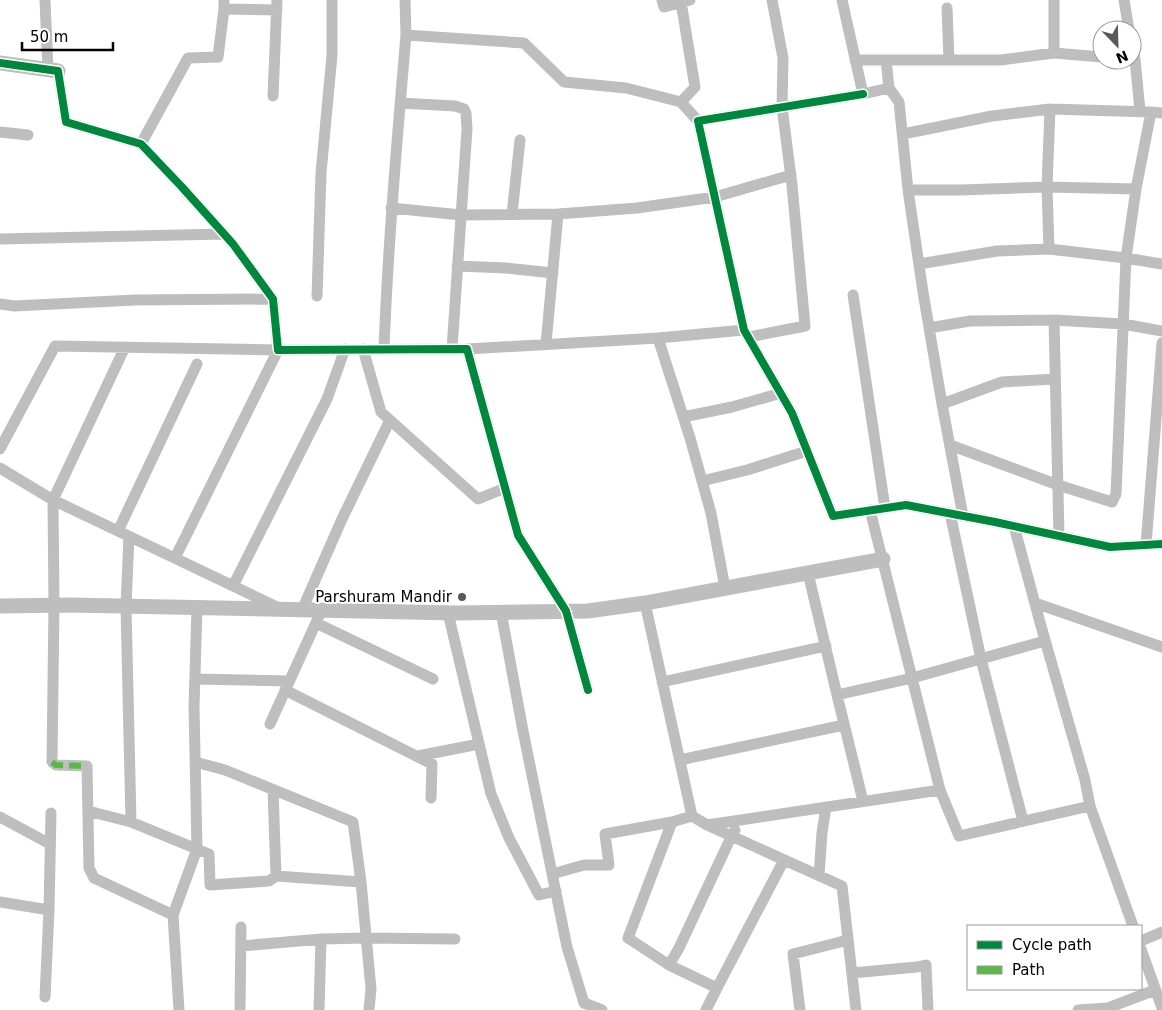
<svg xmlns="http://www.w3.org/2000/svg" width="1162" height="1010" viewBox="0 0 1162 1010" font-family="'DejaVu Sans',sans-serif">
<rect width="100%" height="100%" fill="#fff"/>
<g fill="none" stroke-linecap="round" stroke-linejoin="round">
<path stroke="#bebebe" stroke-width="11" d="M45 0 48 70
M405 0 406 35 524 43 564 82 626 88 681 102 698 121
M662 0 664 7 690 0
M842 0 863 94 889 88 899 102 908 190 923 292 942 404 963 516
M1054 0V53
M1124 0 1129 30
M947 8 949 60
M224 9 277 10
M1132 45 1135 59H1132
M1135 59 1140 111
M855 60H1001L1054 53 1102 57
M886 60 889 88
M58 71 66 122 141 144 181 186 233 244 273 299 278 350 467 349 518 535 566 611 588 690
M863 94 698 121 744 330 792 413 833 516 906 505 995 522 1110 547 1162 544
M273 96 277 0
M681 102 695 87 681 2
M400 103 455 106 464 109 466 113 467 129 452 349
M0 132 28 135
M903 134 992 116 1050 109 1151 112 1162 113
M141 144 188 58 218 57 224 9V0
M908 190H961L1047 187 1136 189
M391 208 461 215 558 214 637 208 715 197 791 175
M512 214 520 140
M0 239 224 234
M1049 249 1047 187 1050 109
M919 264 997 251 1049 249 1126 258 1162 264
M457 266 506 268 553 273
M853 295 885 508
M317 296 321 173 332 55V0
M0 304 14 306 135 300 273 299
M1054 320 1059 536
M929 328 970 321 1054 320 1123 324 1162 331
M749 337 805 326 792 185 782 107 783 58 772 0
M658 338 744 330
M546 344 558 214
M125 347 53 500 277 607
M363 349 381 412 478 499 505 488
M384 349C388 244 397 140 406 35
M467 349 658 338 690 438 711 513 725 588
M942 404 1002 382 1055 379
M683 417 732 407 781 393
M950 445 1058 485 1112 502 1116 494 1126 258 1136 189 1151 112
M0 449 55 346 278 350 175 558
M0 468 53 500 54 605 52 762 56 765 87 766 89 868 94 878 173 915
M702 481 747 470 807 451
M870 510 940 790 959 836 1090 806
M950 513 981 659 1023 821
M1014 526 1041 626 1085 780 1090 806 1133 926
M118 531 197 364
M129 536 126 606 131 822
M1146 545 1162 343
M808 573 837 695
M233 586 327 399 345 349
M645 603 692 816 707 825 940 790
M1035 603 1162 647
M302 610 342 519 390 420
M501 612 523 731 567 947 584 1003 602 1010
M448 613 491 794 509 838 539 895 556 891
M316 623 433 679
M195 679 289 681
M662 682 826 646
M285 690 432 764 431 798
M270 724 319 616
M418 756 479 744
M680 760 844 725
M195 762 225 770 353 822 361 882 371 989 369 1010
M273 790 276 876 361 882
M863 801 837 695 912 678 1045 641
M88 811 131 822 209 854 210 885 269 881 276 876
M692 816 672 822 628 938 669 965 717 988 706 1010
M0 817 50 844
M707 825 842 886 856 1010
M552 874 584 865H609L605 834 672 822
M819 876 822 833 826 807
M0 902 49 910 45 997
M49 910 51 813
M1141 941 1162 932
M241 946 321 939 366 938 455 939
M1141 949 1162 1008
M669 965 679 948 732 835 735 830
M852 973 917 967 926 965 928 1010
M717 988 784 860
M179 1010 173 915 197 849 194 707 197 608
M240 1010 241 927
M319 1010 321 939
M800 1010 793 954 848 940
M1078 1010 1108 1008 1155 990"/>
<path stroke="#bebebe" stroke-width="15" d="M0 63 58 71
M0 606 70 605 455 613 588 611 645 603 883 559"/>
<path stroke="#58b947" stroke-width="6" stroke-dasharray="12 6" stroke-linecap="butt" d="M52 762 56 765 87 766"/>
<defs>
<path id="cycleway" d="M0 63 58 71 66 122 141 144 181 186 233 244 273 299 278 350 467 349 518 535 566 611 588 690
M863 94 698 121 744 330 792 413 833 516 906 505 995 522 1110 547 1162 544"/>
</defs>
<use href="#cycleway" stroke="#fff" stroke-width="11"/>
<use href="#cycleway" stroke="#00873e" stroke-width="8"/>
</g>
<circle fill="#595959" stroke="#fff" stroke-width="2" cx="462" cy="597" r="5"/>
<g text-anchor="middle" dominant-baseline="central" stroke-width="4" stroke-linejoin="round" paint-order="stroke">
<g font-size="15" fill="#000" stroke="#fff" text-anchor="end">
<text x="452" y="597">Parshuram Mandir</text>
</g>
</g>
<rect x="967" y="925" width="175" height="65" fill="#ffffff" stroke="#999999"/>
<rect x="977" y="941" width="25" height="8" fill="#00873e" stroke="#999999"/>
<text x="1012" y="950" font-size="15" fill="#000000">Cycle path</text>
<rect x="977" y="966" width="25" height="8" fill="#58b947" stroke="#999999"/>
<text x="1012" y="975" font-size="15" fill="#000000">Path</text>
<g transform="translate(1117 45) rotate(157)"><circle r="24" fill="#ffffff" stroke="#999999"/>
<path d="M0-4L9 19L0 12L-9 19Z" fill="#595959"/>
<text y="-8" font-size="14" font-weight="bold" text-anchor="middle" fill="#000000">N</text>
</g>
<path d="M22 42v8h91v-8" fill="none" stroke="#000000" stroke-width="2.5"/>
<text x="30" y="42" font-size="15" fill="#000000" stroke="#ffffff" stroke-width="4" paint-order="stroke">50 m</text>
</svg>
